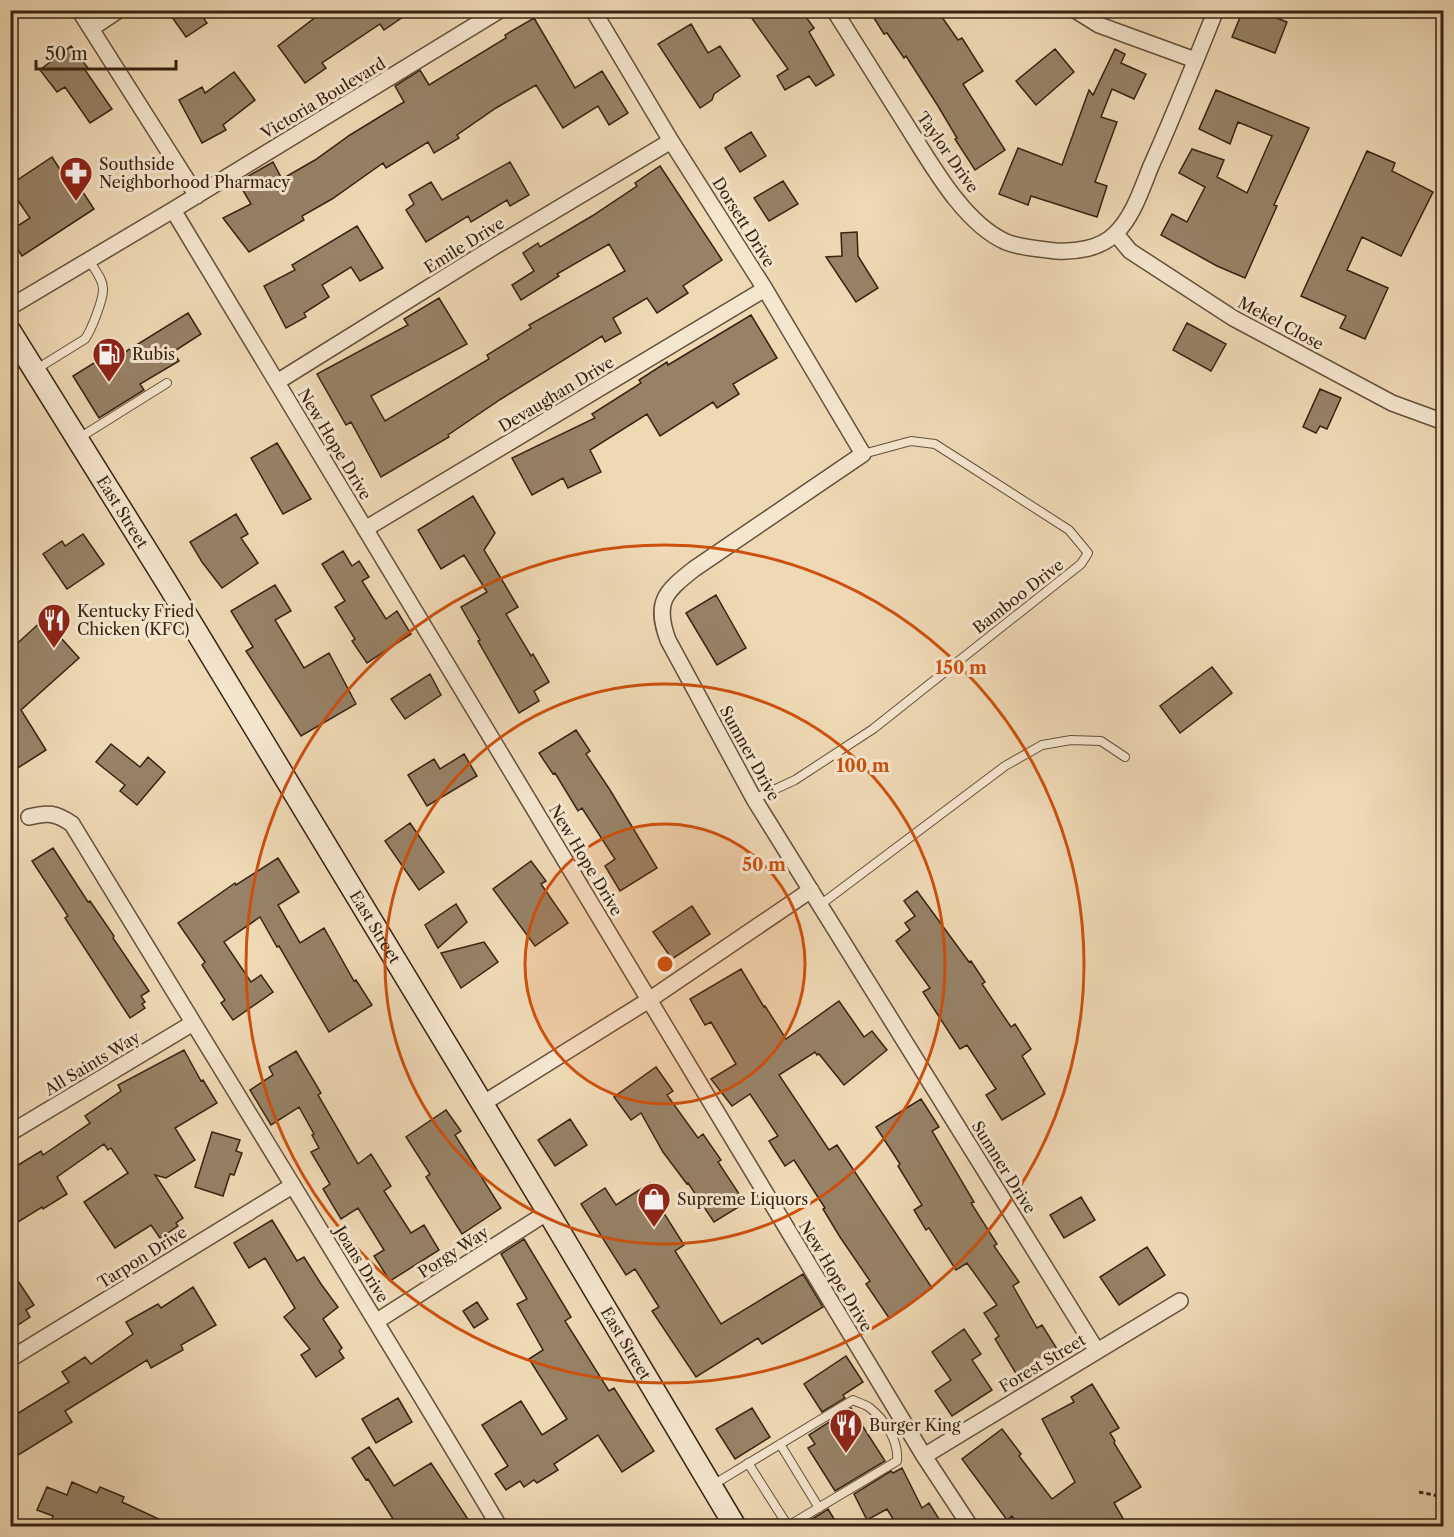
<svg xmlns="http://www.w3.org/2000/svg" width="1454" height="1537" viewBox="0 0 1454 1537" font-family="'Libre Caslon Text',serif">
<rect width="100%" height="100%" fill="#efd9b5"/>
<filter id="stains"><feTurbulence type="fractalNoise" baseFrequency=".00333" numOctaves="4"/><feColorMatrix values="0 0 0 0 .2 0 0 0 0 .09 0 0 0 0 .02 0 0 0 .5 -.17"/></filter>
<radialGradient id="worn" r=".72"><stop offset=".6" stop-color="#630" stop-opacity="0"/><stop offset="1" stop-color="#630" stop-opacity=".3"/></radialGradient>
<path fill="#978267" stroke="#372312" stroke-width="1.5" d="M167 10H198L207 23 186 37Z
M325 10H413L384 30 380 24 322 63 326 68 305 83 278 46Z
M746 10H801L814 28 809 32 834 75 816 86 809 76 785 90 777 76 788 69Z
M869 10H937L958 40 962 38 983 71 963 84 1005 150 975 170 955 139 957 138 938 106 906 56 904 58 887 33 884 34Z
M1243 10H1256L1287 22 1275 53 1232 37Z
M534 18 575 88 602 71 628 113 609 125 598 106 563 128 536 85 496 108 457 135 459 138 434 153 428 142 386 168 383 163 332 199 302 216 304 220 249 252 223 218 251 204 238 182 273 162 282 179 315 160 350 135 404 102 395 86 420 70 429 85 506 38 505 35Z
M691 24 708 53 720 46 740 76 714 94 712 100 700 108 658 44Z
M71 46 88 68 85 70 112 109 90 123 65 87 57 92 40 70Z
M1055 49 1074 72 1036 105 1016 81Z
M1115 49 1125 54 1121 63 1146 74 1134 99 1112 89 1101 117 1117 122 1095 182 1107 186 1097 217 1031 196 1028 205 999 194 1018 148 1062 165 1089 90 1093 95Z
M234 72 255 100 223 125 226 130 202 143 179 100 202 87 205 93Z
M1216 90 1309 128 1274 205 1277 206 1245 278 1217 266 1161 235 1172 214 1187 222 1205 187 1179 173 1192 149 1224 160 1217 177 1247 193 1272 136 1238 122 1230 144 1199 129Z
M751 132 766 156 740 172 725 148Z
M1367 151 1395 163 1392 171 1433 192 1401 256 1362 237 1347 270 1388 288 1365 339 1340 328 1346 316 1301 296Z
M52 157 73 190 79 186 94 209 22 256 10 238V231L30 218 10 189V185Z
M510 162 529 195 510 206 507 200 471 222 468 216 426 242 406 210 414 204 409 195 431 182 442 200Z
M660 166 722 260 683 286 688 293 657 313 647 298 613 318 621 333 605 342 602 336 501 399 448 435 449 437 381 477 351 422 346 425 317 374 408 325 404 319 439 298 467 344 371 396 385 421 489 359 487 355 531 328 529 325 625 271 609 244 557 274 559 276 521 300 512 285 534 271 523 253 538 243 540 247 592 216 637 186 635 183Z
M783 181 798 204 769 221 754 198Z
M357 226 383 268 360 281 351 267 322 285 329 297 304 313 306 317 286 328 264 286 295 270 292 265Z
M857 232 858 256 878 288 856 302 826 257 842 256 841 233Z
M188 313 201 334 173 352 179 361 140 384 144 390 99 418 73 376 118 348 122 354Z
M751 315 777 358 733 384 739 394 717 408 713 402 660 436 647 414 590 450 601 472 568 488 563 478 532 495 512 458 595 418 592 414 641 383 639 380 667 362 668 365Z
M1187 323 1226 344 1211 371 1173 350Z
M1320 389 1341 398 1327 429 1320 426 1316 433 1303 427Z
M277 443 311 499 283 514 251 458Z
M473 496 495 533 484 550 518 607 506 614 531 656 533 654 549 682 534 691 539 701 519 713 478 641 480 640 461 607 487 592 464 555 441 569 418 530Z
M236 514 248 534 241 538 258 563 222 588 202 562 190 542Z
M83 534 104 564 67 589 43 554 62 541 65 546Z
M343 551 352 566 359 561 369 577 362 581 386 619 397 611 411 634 367 663 352 641 355 639 335 607 345 601 322 564Z
M275 585 291 611 275 620 304 668 329 653 356 704 301 736 246 651 253 647 231 611Z
M716 595 746 648 717 665 686 613Z
M44 619 79 658 21 710 46 750 10 773V650Z
M1212 667 1232 693 1180 733 1160 706Z
M430 674 441 695 405 719 391 699Z
M576 730 590 751 586 754 610 790 657 868 620 891 605 866 615 859 582 808 578 811 555 773 553 774 539 753Z
M111 744 140 767 148 757 165 772 137 805 120 791 125 785 96 762Z
M464 754 477 776 427 806 408 775 434 759 440 769Z
M410 823 444 872 419 890 385 841Z
M53 848 88 902 90 901 114 936 113 938 149 991 141 996 145 1002 142 1004 145 1008 130 1018 65 918 68 916 32 861Z
M278 858 299 892 278 905 300 943 324 928 354 981 356 980 372 1005 329 1032 279 946 277 947 260 917 224 942 251 982 261 975 273 992 233 1020 221 1003 225 1000 202 965 205 962 178 923 235 883 236 885Z
M531 861 546 881 541 884 568 923 535 946 493 889Z
M917 891 969 962 971 961 985 982 982 984 1011 1027 1015 1024 1031 1049 1022 1056 1045 1094 1002 1120 986 1095 996 1089 967 1045 960 1049 923 992 930 988 896 941 910 930 905 923 915 916 904 901Z
M456 904 467 922 438 948 425 925Z
M692 906 710 934 672 959 653 932Z
M484 942 498 962 461 988 441 953Z
M741 969 764 1007 765 1006 786 1039 839 1001 864 1037 872 1031 887 1050 844 1085 819 1054 817 1055 815 1052 779 1075 829 1150 837 1145 932 1288 889 1318 866 1284 870 1281 840 1237 823 1209 825 1208 794 1160 785 1166 769 1141 778 1136 750 1094 732 1106 711 1079 736 1064 711 1022 705 1025 690 999Z
M184 1050 201 1081 203 1080 217 1103 175 1128 195 1160 166 1178 155 1175 183 1218 176 1223 178 1226 160 1238 151 1225 115 1248 84 1202 128 1173 111 1148 108 1150 104 1144 57 1177 67 1194 43 1209 42 1207 10 1227V1170L41 1151 43 1155 90 1123 85 1116 121 1091 118 1085Z
M296 1051 321 1093 318 1095 358 1164 371 1154 391 1186 384 1191 411 1233 424 1225 439 1250 390 1281 374 1256 384 1250 358 1208 341 1219 323 1189 330 1184 311 1152 319 1148 312 1135 314 1134 299 1107 271 1125 250 1090 273 1075 269 1067Z
M656 1067 673 1091 667 1095 698 1138 703 1134 721 1160 718 1162 745 1203 714 1222 688 1183 687 1184 663 1152 641 1113 631 1120 614 1097Z
M921 1099 939 1127 932 1131 974 1202 971 1203 997 1244 994 1246 1019 1282 1013 1286 1037 1328 1042 1325 1057 1349 1017 1375 995 1339 999 1336 984 1313 997 1305 967 1263 956 1270 929 1228 926 1230 914 1210 922 1205 898 1166 900 1164 876 1127Z
M446 1110 461 1131 455 1135 501 1208 462 1234 426 1177 430 1174 406 1137Z
M570 1119 587 1145 555 1166 538 1140Z
M212 1132 240 1140 236 1151 242 1153 234 1175 230 1174 223 1196 195 1187Z
M650 1183 664 1204 660 1207 684 1245 675 1251 721 1324 803 1274 823 1307 762 1344 758 1338 696 1377 652 1311 659 1307 635 1269 626 1275 581 1204 605 1188 616 1205Z
M1081 1197 1095 1220 1064 1238 1050 1215Z
M272 1220 297 1261 304 1257 321 1284 338 1307 323 1319 342 1348 339 1351 344 1358 316 1377 301 1355 310 1349 284 1317 295 1308 265 1258 249 1268 234 1243Z
M524 1239 571 1317 565 1321 609 1391 614 1388 654 1451 622 1472 598 1435 554 1464 558 1470 537 1483 534 1480 524 1487 520 1481 506 1490 495 1474 508 1466 482 1425 521 1401 542 1435 567 1419 529 1359 543 1350 517 1304 527 1299 501 1254Z
M1147 1247 1165 1275 1119 1305 1100 1277Z
M10 1269 34 1305 26 1310 30 1317 18 1325 14 1318 10 1320Z
M193 1287 216 1325 181 1345 183 1350 151 1368 147 1360 65 1411 72 1422 10 1460V1425L18 1420 15 1415 69 1382 62 1372 85 1357 91 1364 133 1334 126 1322 158 1304 161 1308Z
M477 1302 488 1319 474 1328 463 1311Z
M964 1329 981 1354 972 1360 992 1390 952 1416 935 1391 951 1380 932 1352Z
M846 1356 863 1382 843 1395 845 1398 822 1412 804 1384Z
M1092 1384 1119 1428 1110 1433 1115 1441 1114 1443 1141 1487 1114 1503 1128 1527H1019L1012 1516 1007 1520 962 1459 1002 1429 1021 1454 1019 1456 1052 1499 1075 1482 1042 1419 1074 1402 1071 1397Z
M398 1398 412 1422 376 1443 362 1419Z
M752 1408 770 1437 735 1459 716 1429Z
M851 1408 885 1461 835 1491 808 1448 815 1444 809 1435Z
M369 1447 394 1486 431 1463 473 1527H398L368 1479 366 1480 352 1458Z
M902 1468 922 1508 929 1503 944 1527H898L887 1509 867 1520 854 1494 891 1471 893 1473Z
M72 1482 97 1493 100 1487 124 1497 122 1502 176 1527H49L53 1516 37 1510 47 1487 67 1495Z
M828 1509 839 1527H799L822 1513Z"/>
<g fill="none" stroke-linecap="round" stroke-linejoin="round">
<defs>
<path id="service" d="M35 370 85 339C91 331 103 300 103 290 104 280 94 269 89 260
M79 438 167 383
M754 799 795 780 873 729 1081 564 1088 553 1069 530 935 444 911 441 863 454
M820 905 1005 766 1042 745 1071 740 1101 741 1125 757
M780 1444 819 1508
M748 1463 788 1526
M711 1486 853 1400C858 1403 865 1404 870 1408 885 1420 899 1441 897 1461L788 1526"/>
<path id="minor" d="M79 10 197 196
M593 10 671 141 765 289 863 454 694 569C665 592 654 602 668 640L754 799 1097 1351
M834 10C857 46 879 82 902 118 928 158 961 222 1006 242 1021 248 1040 249 1056 251 1075 252 1100 249 1115 234 1133 217 1142 188 1151 166 1174 115 1195 62 1216 10
M1075 10 1099 25 1195 60
M92 28 119 10
M173 210 924 1456 970 1526
M1116 234 1130 251 1233 318 1392 403 1444 422
M10 307 173 210 500 10
M277 382 497 245 671 141
M365 529 765 289
M29 817C48 812 56 813 72 824 214 1058 359 1291 499 1526
M482 1104 649 1000 811 890
M10 1133 193 1023
M377 1321 548 1212
M10 1359 292 1186
M924 1456 1180 1301"/>
<g id="secondary">
<path id="s1" d="M10 331 167 583 548 1212 735 1526"/>
</g>
</defs>
<use href="#service" stroke="#65503b" stroke-width="10"/>
<use href="#minor" stroke="#65503b" stroke-width="18"/>
<use href="#secondary" stroke="#372312" stroke-width="24"/>
<path stroke="#372312" stroke-width="3" stroke-dasharray="4.5 3" stroke-linecap="butt" d="M1419 1492 1444 1497"/>
<use href="#service" stroke="#f5e6cf" stroke-width="8"/>
<use href="#minor" stroke="#f5e6cf" stroke-width="15"/>
<use href="#secondary" stroke="#f5e6cf" stroke-width="21"/>
</g>
<circle cx="665" cy="964" r="140" fill="#cd510d" fill-opacity=".12"/>
<g fill="none" stroke="#cd510d" stroke-width="3">
<circle cx="665" cy="964" r="140"/>
<circle cx="665" cy="964" r="280"/>
<circle cx="665" cy="964" r="419"/>
</g>
<defs>
<symbol id="pharmacy-pin" viewBox="-11 -11 22 30"><path d="M0 17L-7.5 6A9.5 9.5 0 1 1 7.5 6Z" fill="#8f2418" stroke="#f5e6cf"/><path d="M-2-6h4v4h4v4h-4v4h-4v-4h-4v-4h4Z" fill="#fff"/></symbol>
<symbol id="fuel-pin" viewBox="-11 -11 22 30"><path d="M0 17L-7.5 6A9.5 9.5 0 1 1 7.5 6Z" fill="#8f2418" stroke="#f5e6cf"/><path d="M-5.5-6h7V0h2V4h1.3V-2.5L3-4.5l.8-.8L6-3V5H2.5V1h-1V6h-7ZM-4.2-4.7v3.2H.2V-4.7Z" fill="#fff"/></symbol>
<symbol id="restaurant-pin" viewBox="-11 -11 22 30"><path d="M0 17L-7.5 6A9.5 9.5 0 1 1 7.5 6Z" fill="#8f2418" stroke="#f5e6cf"/><path d="M-5-6h1v4h1v-4h1v4h1v-4h1v5L-1.5 .5V6h-2V.5L-5-1ZM5-6V6H3V1.5H1.5Q1.5-4 5-6Z" fill="#fff"/></symbol>
<symbol id="shop-pin" viewBox="-11 -11 22 30"><path d="M0 17L-7.5 6A9.5 9.5 0 1 1 7.5 6Z" fill="#8f2418" stroke="#f5e6cf"/><path d="M-5-2.5h2.3a2.7 3.5 0 0 1 5.4 0H5L5.5 6h-11ZM-1.5-2.5h3a1.5 2.3 0 0 0-3 0Z" fill="#fff"/></symbol>
</defs>
<g fill-rule="evenodd">
<use href="#pharmacy-pin" x="57" y="154" width="38" height="52"/>
<use href="#fuel-pin" x="90" y="335" width="38" height="52"/>
<use href="#restaurant-pin" x="35" y="601" width="38" height="52"/>
<use href="#shop-pin" x="635" y="1180" width="38" height="52"/>
<use href="#restaurant-pin" x="827" y="1406" width="38" height="52"/>
</g>
<g text-anchor="middle" dominant-baseline="central" stroke-width="6" stroke-linejoin="round" paint-order="stroke">
<g font-size="16" fill="#372312" stroke="#f5e6cf">
<text transform="translate(323 98) rotate(-31)">Victoria Boulevard</text>
<text transform="translate(948 152) rotate(55)">Taylor Drive</text>
<text transform="translate(744 222) rotate(58)">Dorsett Drive</text>
<text transform="translate(464 245) rotate(-32)">Emile Drive</text>
<text transform="translate(1281 323) rotate(28)">Mekel Close</text>
<text transform="translate(556 394) rotate(-31)">Devaughan Drive</text>
<text transform="translate(335 444) rotate(59)">New Hope Drive</text>
<text stroke="none"><textPath href="#s1" startOffset="213">East Street</textPath></text>
<text transform="translate(1018 596) rotate(-38)">Bamboo Drive</text>
<text transform="translate(750 753) rotate(61)">Sumner Drive</text>
<text transform="translate(586 860) rotate(59)">New Hope Drive</text>
<text stroke="none"><textPath href="#s1" startOffset="699">East Street</textPath></text>
<text transform="translate(92 1063) rotate(-31)">All Saints Way</text>
<text transform="translate(1004 1167) rotate(58)">Sumner Drive</text>
<text transform="translate(453 1252) rotate(-33)">Porgy Way</text>
<text transform="translate(142 1257) rotate(-32)">Tarpon Drive</text>
<text transform="translate(362 1264) rotate(58)">Joans Drive</text>
<text transform="translate(836 1276) rotate(59)">New Hope Drive</text>
<text stroke="none"><textPath href="#s1" startOffset="1185">East Street</textPath></text>
<text transform="translate(1042 1363) rotate(-31)">Forest Street</text>
</g>
<g font-size="16" fill="#372312" stroke="#f5e6cf" text-anchor="start">
<text x="99" y="164">Southside<tspan x="99" dy="18">Neighborhood Pharmacy</tspan></text>
<text x="132" y="354">Rubis</text>
<text x="77" y="611">Kentucky Fried<tspan x="77" dy="18">Chicken (KFC)</tspan></text>
<text x="677" y="1199">Supreme Liquors</text>
<text x="869" y="1425">Burger King</text>
</g>
</g>
<circle cx="665" cy="964" r="9" fill="#cd510d" stroke="#f5e6cf" stroke-width="3"/>
<g font-size="18" text-anchor="middle" font-weight="bold" fill="#cd510d" stroke="#f5e6cf" stroke-width="6" stroke-linejoin="round" paint-order="stroke">
<text x="961" y="674">150 m</text>
<text x="863" y="772">100 m</text>
<text x="764" y="871">50 m</text>
</g>
<rect width="1454" height="1537" fill="none" stroke="#efd9b5" stroke-width="36"/>
<rect x="12" y="12" width="1430" height="1513" fill="none" stroke="#372312" stroke-width="3"/>
<rect x="18" y="18" width="1418" height="1501" fill="none" stroke="#372312" stroke-width="1.5"/>
<path d="M36 60v9h140v-9" fill="none" stroke="#372312" stroke-width="3"/>
<text x="45" y="60" font-size="18" fill="#372312" stroke="#f5e6cf" stroke-width="4.5" paint-order="stroke">50 m</text>
<rect width="100%" height="100%" filter="url(#stains)"/>
<rect width="100%" height="100%" fill="url(#worn)"/>
</svg>
